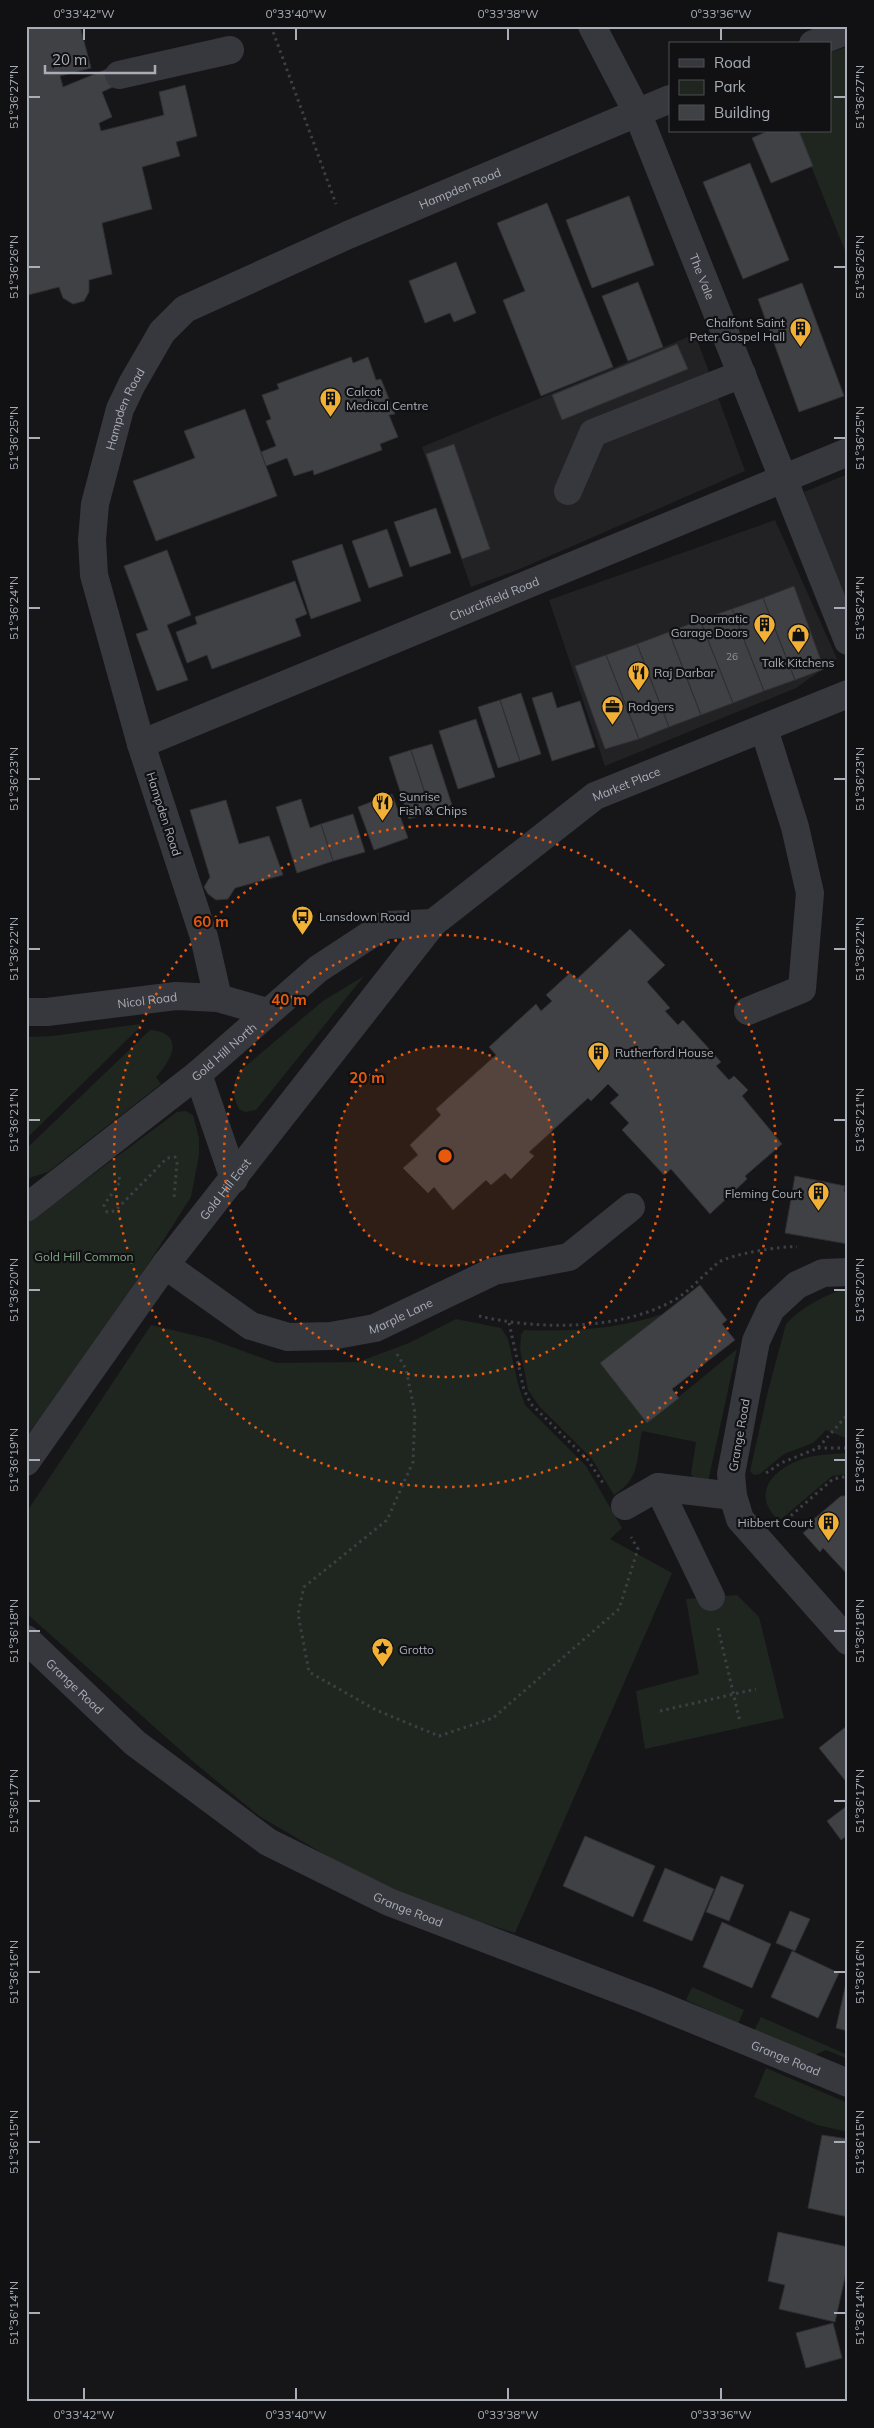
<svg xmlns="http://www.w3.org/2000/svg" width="874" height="2428" viewBox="0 0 874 2428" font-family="Mulish,sans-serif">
<rect width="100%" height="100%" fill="#161618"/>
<path fill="#222225" d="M695 334 745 471 515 571 471 587 422 447Z
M848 474V607L804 492Z
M775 520 837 659 796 688 605 766 549 600Z"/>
<path fill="#1e261f" d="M848 46V258L797 131H830V53Z
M364 976 256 1110 245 1112 239 1109C232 1097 232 1081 241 1070L323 1001Z
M140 1024V1027L26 1139V1037L53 1036Z
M150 1030C185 1033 173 1059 156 1077L161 1084 48 1172 26 1179V1149Z
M186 1111 193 1115 199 1138V1155L191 1197 113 1319 26 1437V1224L177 1112Z
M844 1289H848V1439L826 1430 813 1443 784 1454 760 1474 754 1475 750 1471 768 1391 786 1324C802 1307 821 1297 844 1289Z
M663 1314 600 1363 647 1423 737 1349 708 1482 694 1479 691 1474 696 1442 642 1431C636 1459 641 1478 614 1495L592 1459 539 1406 528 1390 520 1349 521 1335 524 1330C571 1332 618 1329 663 1314Z
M456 1319 501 1328 508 1339 518 1384 525 1405 586 1466 622 1528 610 1539 672 1573 515 1933 433 1907 363 1877 259 1816 196 1764 26 1613V1513L151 1325 210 1339 276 1363 358 1362 409 1343Z
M848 1453V1474L832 1476 779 1521C749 1493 774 1468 805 1458 819 1454 834 1454 848 1453Z
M737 1595 759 1617 784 1718 645 1749 636 1691 699 1674 686 1599Z
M692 1987 744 2010 738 2024 686 2000Z
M761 2017 848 2055V2059L826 2050 812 2056 754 2031Z
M766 2068 848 2103V2132L817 2125 754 2097Z"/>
<path fill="#404145" stroke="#303034" d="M26 26H80L91 68 60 76 63 87 107 69 115 86 102 92 112 117 99 123 101 131 164 115 159 92 185 85 197 136 176 142 180 156 142 167 152 209 102 223 112 274 89 280V292L84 301 73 304 63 298 59 287 28 295 26 289Z
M768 131H799L813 166 771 183 752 138Z
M750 163 789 260 743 279 703 182Z
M629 196 654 265 592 288 566 220Z
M547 203 613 367 541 396 503 300 525 291 497 223Z
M456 262 476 313 454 322 450 313 425 323 409 281Z
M638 282 663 347 628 361 602 296Z
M802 283 844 396 799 412 758 299Z
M677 344 688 369 562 420 552 395Z
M351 357 353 363 368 357 376 380 381 379 395 414 389 415 398 437 380 444 382 450 314 475 313 470 294 476 287 458 266 466 261 452 276 446 266 421 271 419 262 395 279 389 277 384Z
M245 409 277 496 156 541 133 481 195 458 184 431Z
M454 444 490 549 462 559 426 454Z
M436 508 451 553 410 567 394 522Z
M387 529 403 576 369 588 352 541Z
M342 544 361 601 311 619 292 561Z
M167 550 191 615 167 625 188 680 157 691 136 634 148 630 124 566Z
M295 581 307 614 295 619 301 636 212 669 207 655 187 663 176 632 197 624 195 617Z
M794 586 824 669 795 680 763 598Z
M763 598 795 680 764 691 732 609Z
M732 609 764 691 733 703 700 620Z
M700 620 733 703 701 715 669 632Z
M669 632 701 715 669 727 637 644Z
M637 644 669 727 639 739 606 655Z
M606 655 639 739 605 749 575 666Z
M552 692 557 708 580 701 595 747 552 761 532 698Z
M521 693 541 754 520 761 500 700Z
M500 700 520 761 498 768 478 707Z
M476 719 495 777 458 789 439 731Z
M432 744 452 805 431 812 411 750Z
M411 750 431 812 409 819 389 757Z
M392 794 408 838 374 850 358 807Z
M301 799 310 828 321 824 333 861 297 873 276 807Z
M226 800 239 844 269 836 283 875 235 888 228 899 216 900 208 894 204 887 210 877 190 810Z
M353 814 365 852 333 861 321 824Z
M630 929 665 965 647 982 670 1008 665 1011 678 1025 683 1020 721 1062 716 1066 729 1080 734 1076 748 1090 742 1096 782 1144 745 1176 747 1179 710 1214 671 1169 664 1175 622 1130 629 1123 610 1103 619 1095 608 1084 591 1101 588 1098 529 1152 534 1156 511 1179 505 1173 491 1185 486 1180 453 1210 434 1187 428 1193 403 1168 418 1155 410 1145 441 1115 436 1109 496 1055 489 1047 536 1004 541 1011 552 1001 546 995 570 973 577 979Z
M795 1176 845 1186 844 1191 848 1192V1244L785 1233Z
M700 1285 727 1320 722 1324 735 1340 672 1389 679 1398 647 1423 600 1363Z
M841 1496H848V1575L823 1548 820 1552 803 1533 809 1528 807 1525Z
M848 1725V1784L819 1748Z
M848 1805V1835L841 1840 827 1821Z
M585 1836 655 1866 633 1917 563 1886Z
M665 1868 714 1889 692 1941 643 1921Z
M721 1876 744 1885 729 1921 706 1912Z
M790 1911 810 1919 795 1951 776 1943Z
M722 1922 771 1944 752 1988 703 1967Z
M792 1951 839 1973 818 2018 771 1997Z
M848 1974V2031L836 2028Z
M822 2135 848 2139V2217L808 2208Z
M778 2232 848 2247V2264L835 2322 779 2309 785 2285 768 2281Z
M833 2323 842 2358 806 2368 796 2333Z"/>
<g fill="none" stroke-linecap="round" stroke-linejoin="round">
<path stroke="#3d3f44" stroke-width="3" stroke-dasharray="2.5 4" stroke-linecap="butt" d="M271 26 336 204
M119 1177 120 1182 104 1205 107 1212 115 1211 167 1158 175 1157 177 1163 174 1198
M479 1316C538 1330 622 1331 676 1299 692 1289 704 1274 719 1262 729 1255 784 1245 797 1247
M509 1323 524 1390 531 1404 588 1460 603 1483
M397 1354 406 1369 415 1413 413 1462 387 1520 304 1587 298 1614 309 1672 376 1710 439 1736 493 1718 619 1609 638 1549 631 1537
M818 1448H848
M766 1473 781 1463 818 1448 848 1414
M786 1520 833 1479 848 1476
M718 1628 740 1722
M660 1711 756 1689"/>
<g stroke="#37383d" stroke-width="28">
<path id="s1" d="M592 26 637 112 848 641"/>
<path d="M813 44 848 30"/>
<path d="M119 75 230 50"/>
<path d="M568 491 593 433 742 374"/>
<path id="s2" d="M141 744 848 452"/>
<path id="s3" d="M218 998 204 937 141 744 94 575 92 540 95 504 120 409 132 384 162 332 185 309 348 235 670 99"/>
<path d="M748 1011 802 989 810 893 795 827 764 729"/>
<path id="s4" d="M26 1012H47L176 996 218 998 267 1012"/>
<path d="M198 1074 234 1179"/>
<path id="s5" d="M26 1208 198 1074 318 969 385 925 433 923"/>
<path id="s6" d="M165 1265 251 1326 288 1337 331 1336 375 1328 494 1271 569 1257 631 1207"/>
<path d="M848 1272 823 1273 797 1285 771 1309 756 1341 731 1474 733 1496 740 1519 848 1641"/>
<path id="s7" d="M26 1462 165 1265 433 923 595 796 848 694"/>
<path d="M625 1506 658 1487"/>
<path d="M711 1597 658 1487 733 1496"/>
<path id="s8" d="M26 1639 135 1743 268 1842 389 1902 646 2000 848 2083"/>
</g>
</g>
<path fill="none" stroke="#a8adb8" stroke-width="2" d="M84 28V40M296 28V40M508 28V40M721 28V40M28 97H40M834 97H846M28 267H40M834 267H846M28 438H40M834 438H846M28 608H40M834 608H846M28 779H40M834 779H846M28 949H40M834 949H846M28 1120H40M834 1120H846M28 1290H40M834 1290H846M28 1460H40M834 1460H846M28 1631H40M834 1631H846M28 1801H40M834 1801H846M28 1972H40M834 1972H846M28 2142H40M834 2142H846M28 2313H40M834 2313H846M84 2388V2400M296 2388V2400M508 2388V2400M721 2388V2400"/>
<circle cx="445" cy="1156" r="110" fill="#e8590c" fill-opacity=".12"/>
<g fill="none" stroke="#e8590c" stroke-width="2.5" stroke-dasharray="2.5 5">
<circle cx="445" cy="1156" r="110"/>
<circle cx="445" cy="1156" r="221"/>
<circle cx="445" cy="1156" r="331"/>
</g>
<defs>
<symbol id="building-pin" viewBox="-11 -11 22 30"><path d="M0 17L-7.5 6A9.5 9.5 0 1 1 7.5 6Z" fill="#f2b134" stroke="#111113"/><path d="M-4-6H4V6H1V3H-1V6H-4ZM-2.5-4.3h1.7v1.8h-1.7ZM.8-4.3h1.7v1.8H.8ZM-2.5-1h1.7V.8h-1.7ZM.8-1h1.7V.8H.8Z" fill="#111"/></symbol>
<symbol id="shop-pin" viewBox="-11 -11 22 30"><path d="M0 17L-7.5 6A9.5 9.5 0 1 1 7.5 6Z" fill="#f2b134" stroke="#111113"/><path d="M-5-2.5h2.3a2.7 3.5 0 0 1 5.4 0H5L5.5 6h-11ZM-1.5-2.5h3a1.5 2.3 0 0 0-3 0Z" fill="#111"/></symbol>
<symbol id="restaurant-pin" viewBox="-11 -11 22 30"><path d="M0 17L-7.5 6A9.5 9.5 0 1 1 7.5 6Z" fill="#f2b134" stroke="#111113"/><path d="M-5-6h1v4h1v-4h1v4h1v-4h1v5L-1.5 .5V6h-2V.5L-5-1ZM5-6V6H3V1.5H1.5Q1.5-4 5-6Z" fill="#111"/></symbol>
<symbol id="office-pin" viewBox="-11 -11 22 30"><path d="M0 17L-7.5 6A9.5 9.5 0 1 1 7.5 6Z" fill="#f2b134" stroke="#111113"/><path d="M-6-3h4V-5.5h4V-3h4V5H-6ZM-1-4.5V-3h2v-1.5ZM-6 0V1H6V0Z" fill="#111"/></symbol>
<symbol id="bus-pin" viewBox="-11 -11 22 30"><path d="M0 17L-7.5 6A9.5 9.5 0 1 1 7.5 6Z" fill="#f2b134" stroke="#111113"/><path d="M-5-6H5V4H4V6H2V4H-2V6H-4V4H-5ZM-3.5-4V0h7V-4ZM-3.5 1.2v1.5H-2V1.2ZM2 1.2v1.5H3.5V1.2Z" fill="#111"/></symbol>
<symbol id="sight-pin" viewBox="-11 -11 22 30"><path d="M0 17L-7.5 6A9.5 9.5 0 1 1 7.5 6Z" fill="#f2b134" stroke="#111113"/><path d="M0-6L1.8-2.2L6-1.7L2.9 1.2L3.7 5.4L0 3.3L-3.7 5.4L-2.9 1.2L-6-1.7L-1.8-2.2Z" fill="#111"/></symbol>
</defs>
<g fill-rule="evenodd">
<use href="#building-pin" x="788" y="316" width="25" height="34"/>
<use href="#building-pin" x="318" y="386" width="25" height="34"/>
<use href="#building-pin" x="752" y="612" width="25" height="34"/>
<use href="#shop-pin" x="786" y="622" width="25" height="34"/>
<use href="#restaurant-pin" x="626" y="660" width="25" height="34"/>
<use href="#office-pin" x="600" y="694" width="25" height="34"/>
<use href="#restaurant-pin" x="370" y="790" width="25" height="34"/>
<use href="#bus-pin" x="290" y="904" width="25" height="34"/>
<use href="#building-pin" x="586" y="1040" width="25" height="34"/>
<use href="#building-pin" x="806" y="1180" width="25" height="34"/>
<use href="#building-pin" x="816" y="1510" width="25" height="34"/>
<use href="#sight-pin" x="370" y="1636" width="25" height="34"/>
</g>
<g text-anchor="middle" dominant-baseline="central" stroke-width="4.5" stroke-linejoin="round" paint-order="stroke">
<g font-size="10" fill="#8e929b">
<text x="732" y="656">26</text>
</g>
<g font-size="12" fill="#a8adb8" stroke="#111113">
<text stroke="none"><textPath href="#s3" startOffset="1031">Hampden Road</textPath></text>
<text stroke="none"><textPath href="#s1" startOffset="274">The Vale</textPath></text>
<text stroke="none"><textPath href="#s3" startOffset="612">Hampden Road</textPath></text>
<text stroke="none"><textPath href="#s2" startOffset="382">Churchfield Road</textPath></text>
<text stroke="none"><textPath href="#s7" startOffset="915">Market Place</textPath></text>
<text transform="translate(164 814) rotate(72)">Hampden Road</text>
<text stroke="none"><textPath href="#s4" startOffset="122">Nicol Road</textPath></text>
<text stroke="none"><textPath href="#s5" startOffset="252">Gold Hill North</textPath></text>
<text stroke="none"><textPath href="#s7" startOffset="338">Gold Hill East</textPath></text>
<text stroke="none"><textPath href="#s6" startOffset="260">Marple Lane</textPath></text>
<text transform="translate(739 1435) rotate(-80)">Grange Road</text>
<text stroke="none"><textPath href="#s8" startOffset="68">Grange Road</textPath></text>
<text stroke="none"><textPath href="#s8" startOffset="472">Grange Road</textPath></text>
<text stroke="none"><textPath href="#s8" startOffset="878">Grange Road</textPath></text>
</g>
<g font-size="12" fill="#a8adb8" stroke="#111113" text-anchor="start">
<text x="785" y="322" text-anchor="end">Chalfont Saint<tspan x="785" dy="14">Peter Gospel Hall</tspan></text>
<text x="346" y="391">Calcot<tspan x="346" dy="14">Medical Centre</tspan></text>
<text x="748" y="618" text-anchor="end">Doormatic<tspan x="748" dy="14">Garage Doors</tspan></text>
<text x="798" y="662" text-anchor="middle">Talk Kitchens</text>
<text x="654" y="672">Raj Darbar</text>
<text x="628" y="706">Rodgers</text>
<text x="399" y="796">Sunrise<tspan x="399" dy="14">Fish &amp; Chips</tspan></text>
<text x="319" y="916">Lansdown Road</text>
<text x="615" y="1052">Rutherford House</text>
<text x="802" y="1193" text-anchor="end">Fleming Court</text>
<text x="813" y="1522" text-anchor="end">Hibbert Court</text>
<text x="399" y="1649">Grotto</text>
</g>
<g font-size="12" fill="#7fa381" stroke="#111113">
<text x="84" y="1256">Gold Hill Common</text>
</g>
</g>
<circle cx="445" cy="1156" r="8" fill="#e8590c" stroke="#111113" stroke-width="2.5"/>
<g font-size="15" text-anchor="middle" font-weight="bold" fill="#e8590c" stroke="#111113" stroke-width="4.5" stroke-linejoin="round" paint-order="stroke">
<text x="211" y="927">60 m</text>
<text x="289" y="1005">40 m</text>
<text x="367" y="1083">20 m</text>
</g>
<rect width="874" height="2428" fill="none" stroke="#111113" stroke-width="55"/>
<rect x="669" y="42" width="162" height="90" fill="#111113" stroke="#4d4f55"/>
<rect x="679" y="59" width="25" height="8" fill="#37383d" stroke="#4d4f55"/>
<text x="714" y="68" font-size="15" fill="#a8adb8">Road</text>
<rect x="679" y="80" width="25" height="15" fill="#1e261f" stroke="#4d4f55"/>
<text x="714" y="92" font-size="15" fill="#a8adb8">Park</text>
<rect x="679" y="105" width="25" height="15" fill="#404145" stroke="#4d4f55"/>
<text x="714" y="118" font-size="15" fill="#a8adb8">Building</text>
<path d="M45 65v8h110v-8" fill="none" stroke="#a8adb8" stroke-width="2.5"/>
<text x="52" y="65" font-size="15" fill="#a8adb8" stroke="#111113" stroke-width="4" paint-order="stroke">20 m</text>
<rect x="28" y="28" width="818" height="2372" fill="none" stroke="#a8adb8" stroke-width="2"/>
<g font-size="12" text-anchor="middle" fill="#a8adb8">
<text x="84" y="18">0°33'42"W</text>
<text x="296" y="18">0°33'40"W</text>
<text x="508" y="18">0°33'38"W</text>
<text x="721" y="18">0°33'36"W</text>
<text transform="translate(14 97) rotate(-90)" y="4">51°36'27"N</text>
<text transform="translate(860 97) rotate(-90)" y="4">51°36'27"N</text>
<text transform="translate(14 267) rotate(-90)" y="4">51°36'26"N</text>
<text transform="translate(860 267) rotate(-90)" y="4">51°36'26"N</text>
<text transform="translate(14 438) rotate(-90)" y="4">51°36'25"N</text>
<text transform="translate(860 438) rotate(-90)" y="4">51°36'25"N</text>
<text transform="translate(14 608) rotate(-90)" y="4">51°36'24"N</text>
<text transform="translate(860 608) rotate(-90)" y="4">51°36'24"N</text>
<text transform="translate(14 779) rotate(-90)" y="4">51°36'23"N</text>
<text transform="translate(860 779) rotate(-90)" y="4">51°36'23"N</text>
<text transform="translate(14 949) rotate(-90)" y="4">51°36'22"N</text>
<text transform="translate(860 949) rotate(-90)" y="4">51°36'22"N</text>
<text transform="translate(14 1120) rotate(-90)" y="4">51°36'21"N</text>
<text transform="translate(860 1120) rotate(-90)" y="4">51°36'21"N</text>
<text transform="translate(14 1290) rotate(-90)" y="4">51°36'20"N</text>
<text transform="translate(860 1290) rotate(-90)" y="4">51°36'20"N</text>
<text transform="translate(14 1460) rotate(-90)" y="4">51°36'19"N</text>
<text transform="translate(860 1460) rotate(-90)" y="4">51°36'19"N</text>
<text transform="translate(14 1631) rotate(-90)" y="4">51°36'18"N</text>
<text transform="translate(860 1631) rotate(-90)" y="4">51°36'18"N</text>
<text transform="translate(14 1801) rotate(-90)" y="4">51°36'17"N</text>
<text transform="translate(860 1801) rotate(-90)" y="4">51°36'17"N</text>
<text transform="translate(14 1972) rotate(-90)" y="4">51°36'16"N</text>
<text transform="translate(860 1972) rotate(-90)" y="4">51°36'16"N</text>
<text transform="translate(14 2142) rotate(-90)" y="4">51°36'15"N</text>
<text transform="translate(860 2142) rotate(-90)" y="4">51°36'15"N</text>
<text transform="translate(14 2313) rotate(-90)" y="4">51°36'14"N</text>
<text transform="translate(860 2313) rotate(-90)" y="4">51°36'14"N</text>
<text x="84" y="2419">0°33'42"W</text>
<text x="296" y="2419">0°33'40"W</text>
<text x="508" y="2419">0°33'38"W</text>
<text x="721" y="2419">0°33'36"W</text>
</g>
</svg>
